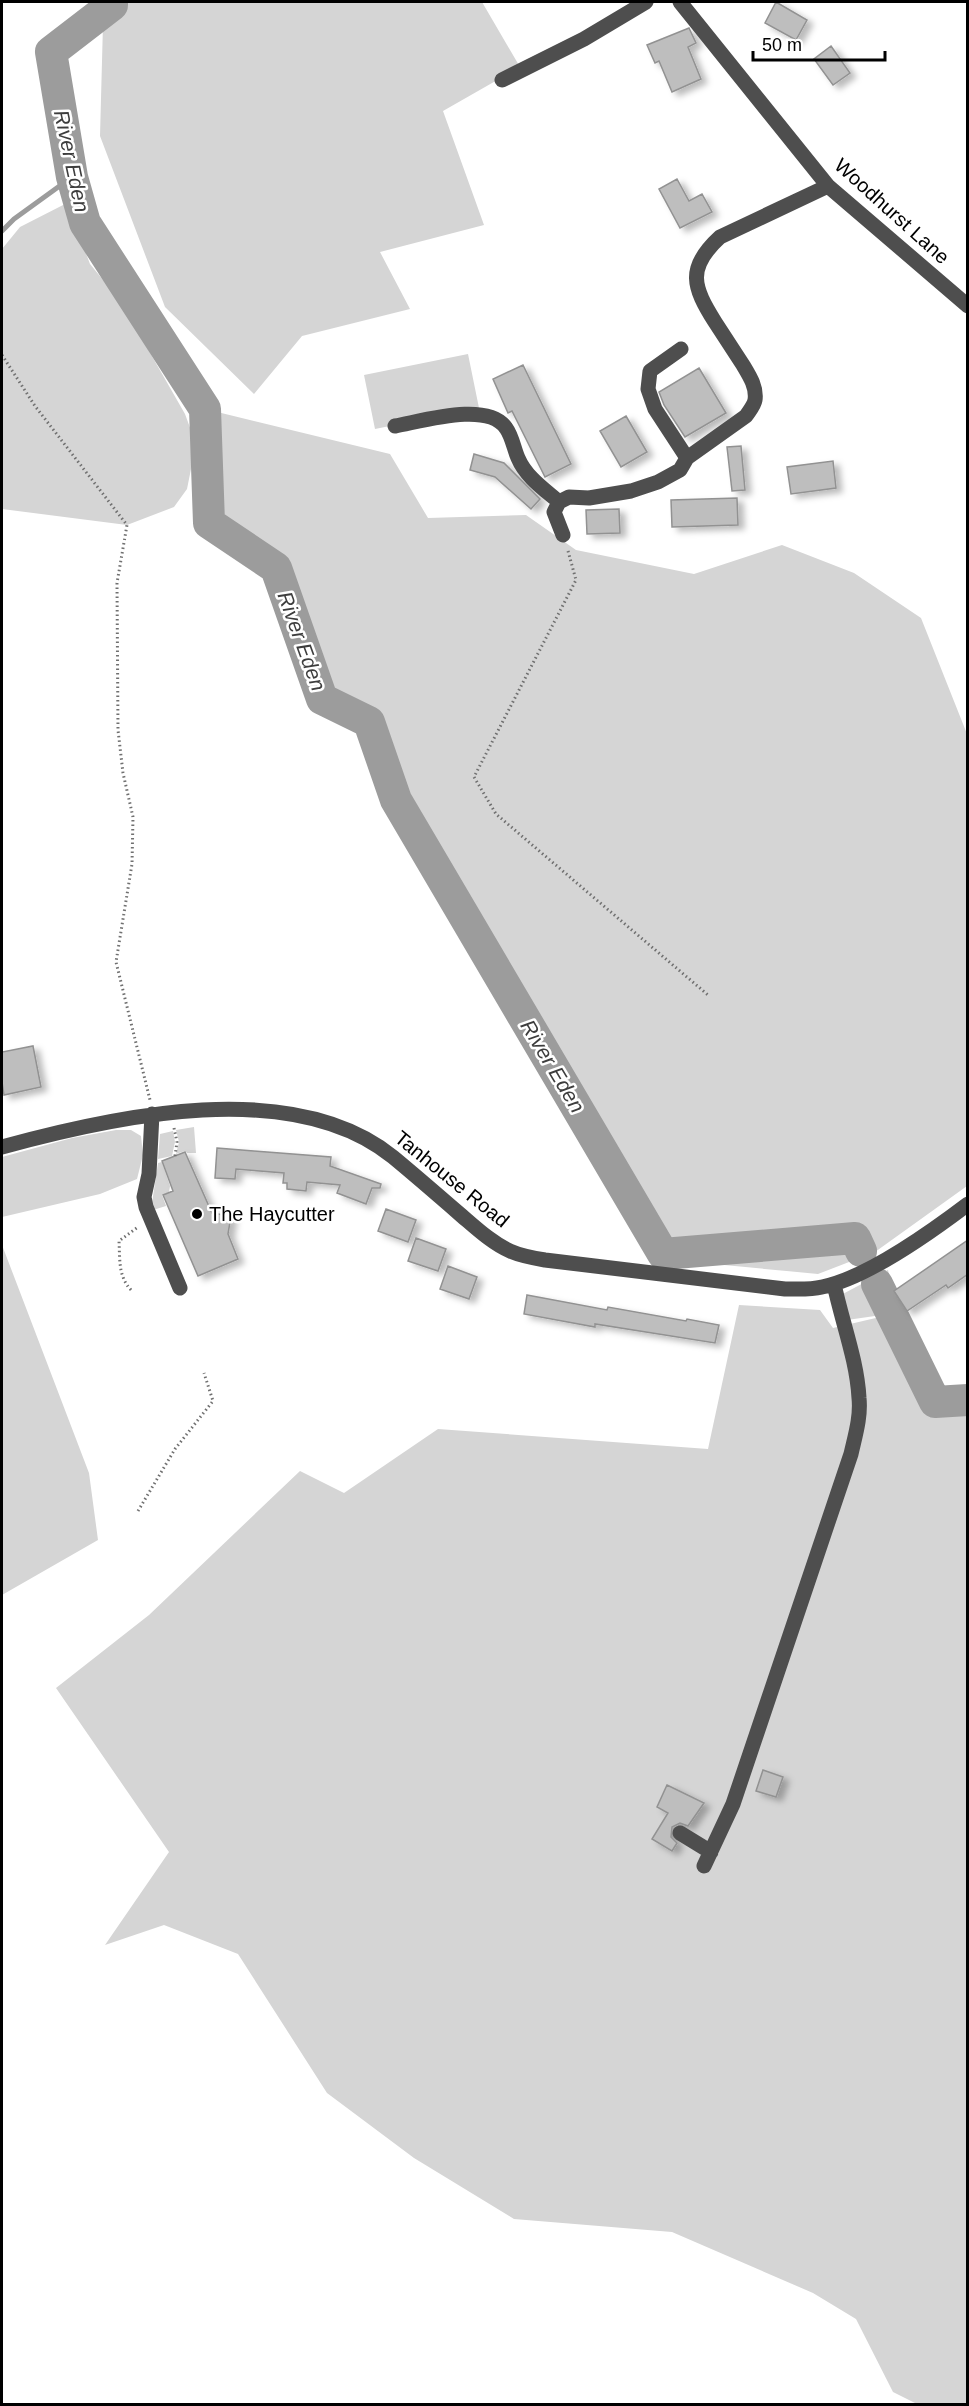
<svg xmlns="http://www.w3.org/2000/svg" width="969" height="2406" viewBox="0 0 969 2406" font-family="Arial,sans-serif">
<defs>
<filter id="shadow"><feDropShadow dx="6" dy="4" stdDeviation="3" flood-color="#0004"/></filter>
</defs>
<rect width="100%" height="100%" fill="#fff"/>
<path fill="#d5d5d5" d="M126 2H482L520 67 443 111 484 225 380 252 410 309 302 336 254 394 165 307 100 136 103 24Z
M67 203 90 264 121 302 185 414 196 444 187 489 174 507 127 525 2 509V249L20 227Z
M468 354 479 408 375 429 364 375Z
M205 409 390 454 428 518 526 515 576 550 694 574 782 545 854 573 921 618 967 734V1186L875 1252 818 1274 724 1265 663 1254 396 800 369 722 322 699 276 568 209 523Z
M194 1127 196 1153H187L185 1151 176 1154 179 1142 176 1130Z
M116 1130H131L141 1136 143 1155 137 1179 100 1194 2 1217V1157L72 1138Z
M173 1131 175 1142 172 1156 158 1159 160 1134Z
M162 1162 170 1186 169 1192 162 1195 166 1206 153 1210 152 1203 158 1163Z
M2 1245 89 1473 98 1540 2 1595Z
M888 1270 896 1313 847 1320 839 1296Z
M739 1305 820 1310 833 1328 880 1317 900 1336 935 1402 967 1390V2404H917L893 2392 856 2319 813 2293 672 2232 514 2219 414 2158 327 2093 238 1954 164 1925 105 1945 169 1852 56 1688 149 1615 300 1471 344 1493 438 1429 708 1449Z"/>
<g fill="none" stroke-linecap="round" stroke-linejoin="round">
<path stroke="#9c9c9c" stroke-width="5" d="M2 231 14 219 72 177"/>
<path stroke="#9c9c9c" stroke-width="32" d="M112 2V5L51 52 72 177 85 223 205 409 209 523 276 568 322 699 369 722 396 800 663 1254 855 1238 861 1251
M877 1284 935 1402 968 1400"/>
</g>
<path fill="#bebebe" stroke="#929292" stroke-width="1.5" filter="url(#shadow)" d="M776 2 807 20 796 40 765 23Z
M689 28 696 43 688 47 701 79 672 92 659 61 655 63 647 45Z
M831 46 850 73 833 85 814 59Z
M677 179 689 201 702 194 712 212 680 228 659 189Z
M523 365 571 464 545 477 512 411 508 413 493 379Z
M699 368 726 413 685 437 664 405 659 392Z
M626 416 647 452 621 467 600 431Z
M741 446 745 490 732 491 727 447Z
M474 454 504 463 540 499 531 509 495 477 470 470Z
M833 461 836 488 791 494 787 467Z
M737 498 738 525 672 527 671 500Z
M619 509 620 533 587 534 586 510Z
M33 1046 41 1087 4 1095 2 1082V1052Z
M217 1148 331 1157 330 1166 381 1184 380 1188H372L366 1204 337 1193 340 1185 307 1182 306 1191 287 1189V1183H283L284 1173 236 1169 235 1179 215 1178Z
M185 1152 212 1213 231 1216 228 1234 238 1259 198 1276 163 1195 173 1191 162 1161Z
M386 1209 416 1220 408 1242 378 1231Z
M416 1238 446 1249 438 1271 408 1261Z
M968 1240V1274L948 1288 946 1285 907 1311 894 1291Z
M448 1266 477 1277 469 1299 440 1289Z
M527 1295 607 1310 608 1307 686 1321 687 1319 719 1325 715 1343 595 1324V1327L524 1314Z
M763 1770 783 1777 776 1797 756 1791Z
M667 1785 704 1803 688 1826 680 1823 672 1827 671 1837 677 1843 672 1851 652 1839 668 1813 657 1807Z"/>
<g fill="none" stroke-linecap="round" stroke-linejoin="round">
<path stroke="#707070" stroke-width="3" stroke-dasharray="1.5 3" stroke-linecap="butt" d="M2 355 35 406 127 525 117 583 118 730 123 773 133 817 132 864 116 962 150 1100
M568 551 576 580 474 777 496 814 708 995
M174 1128 177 1142 175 1156
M131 1290C118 1276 120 1259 119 1241L138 1227
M138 1511 175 1449 213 1401 204 1373"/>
<path stroke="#4e4e4e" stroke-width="15" d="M680 2 828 186 968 306
M502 80 584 39 646 2
M681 349 650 371 648 389 655 409 687 458
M395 426C423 421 488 401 506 428 512 436 514 449 518 458 526 477 544 489 559 502
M563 535 554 512 559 502 569 497 589 498 631 491 658 482 680 470 687 458 746 416C749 411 754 406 755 400 757 387 749 375 743 365 734 351 724 336 715 322 693 287 686 268 720 237L828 186
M152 1114 149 1174 144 1197 146 1207 180 1288
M2 1147C115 1116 293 1076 393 1157 416 1176 439 1196 462 1216 476 1228 492 1243 510 1251 521 1256 533 1258 545 1260L785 1289C798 1289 810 1290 822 1287 867 1278 931 1232 968 1204
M680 1833 711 1852
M704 1866 733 1804 851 1454C855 1436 861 1417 859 1398 857 1360 842 1322 834 1284"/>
</g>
<circle fill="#000" stroke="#fff" stroke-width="2" cx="197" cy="1214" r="6"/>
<g text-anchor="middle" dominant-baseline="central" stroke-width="5" stroke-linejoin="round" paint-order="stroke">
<g font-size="20" fill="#000" stroke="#fff">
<text transform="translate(892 211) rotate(42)">Woodhurst Lane</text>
<text transform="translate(452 1179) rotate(39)">Tanhouse Road</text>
</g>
<g font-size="20" fill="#000" stroke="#fff" text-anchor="start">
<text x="209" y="1214">The Haycutter</text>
</g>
<g font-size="21" font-style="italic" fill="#3d3d3d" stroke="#fff">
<text transform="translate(72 161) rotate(78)">River Eden</text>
<text transform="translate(302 641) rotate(70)">River Eden</text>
<text transform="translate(553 1066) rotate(59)">River Eden</text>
</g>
</g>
<rect width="969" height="2406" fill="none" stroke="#000000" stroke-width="6"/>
<path d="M753 51v9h132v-9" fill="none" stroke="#000000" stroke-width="3"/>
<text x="762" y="51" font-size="18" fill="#000000" stroke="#ffffff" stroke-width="4.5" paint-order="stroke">50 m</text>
</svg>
